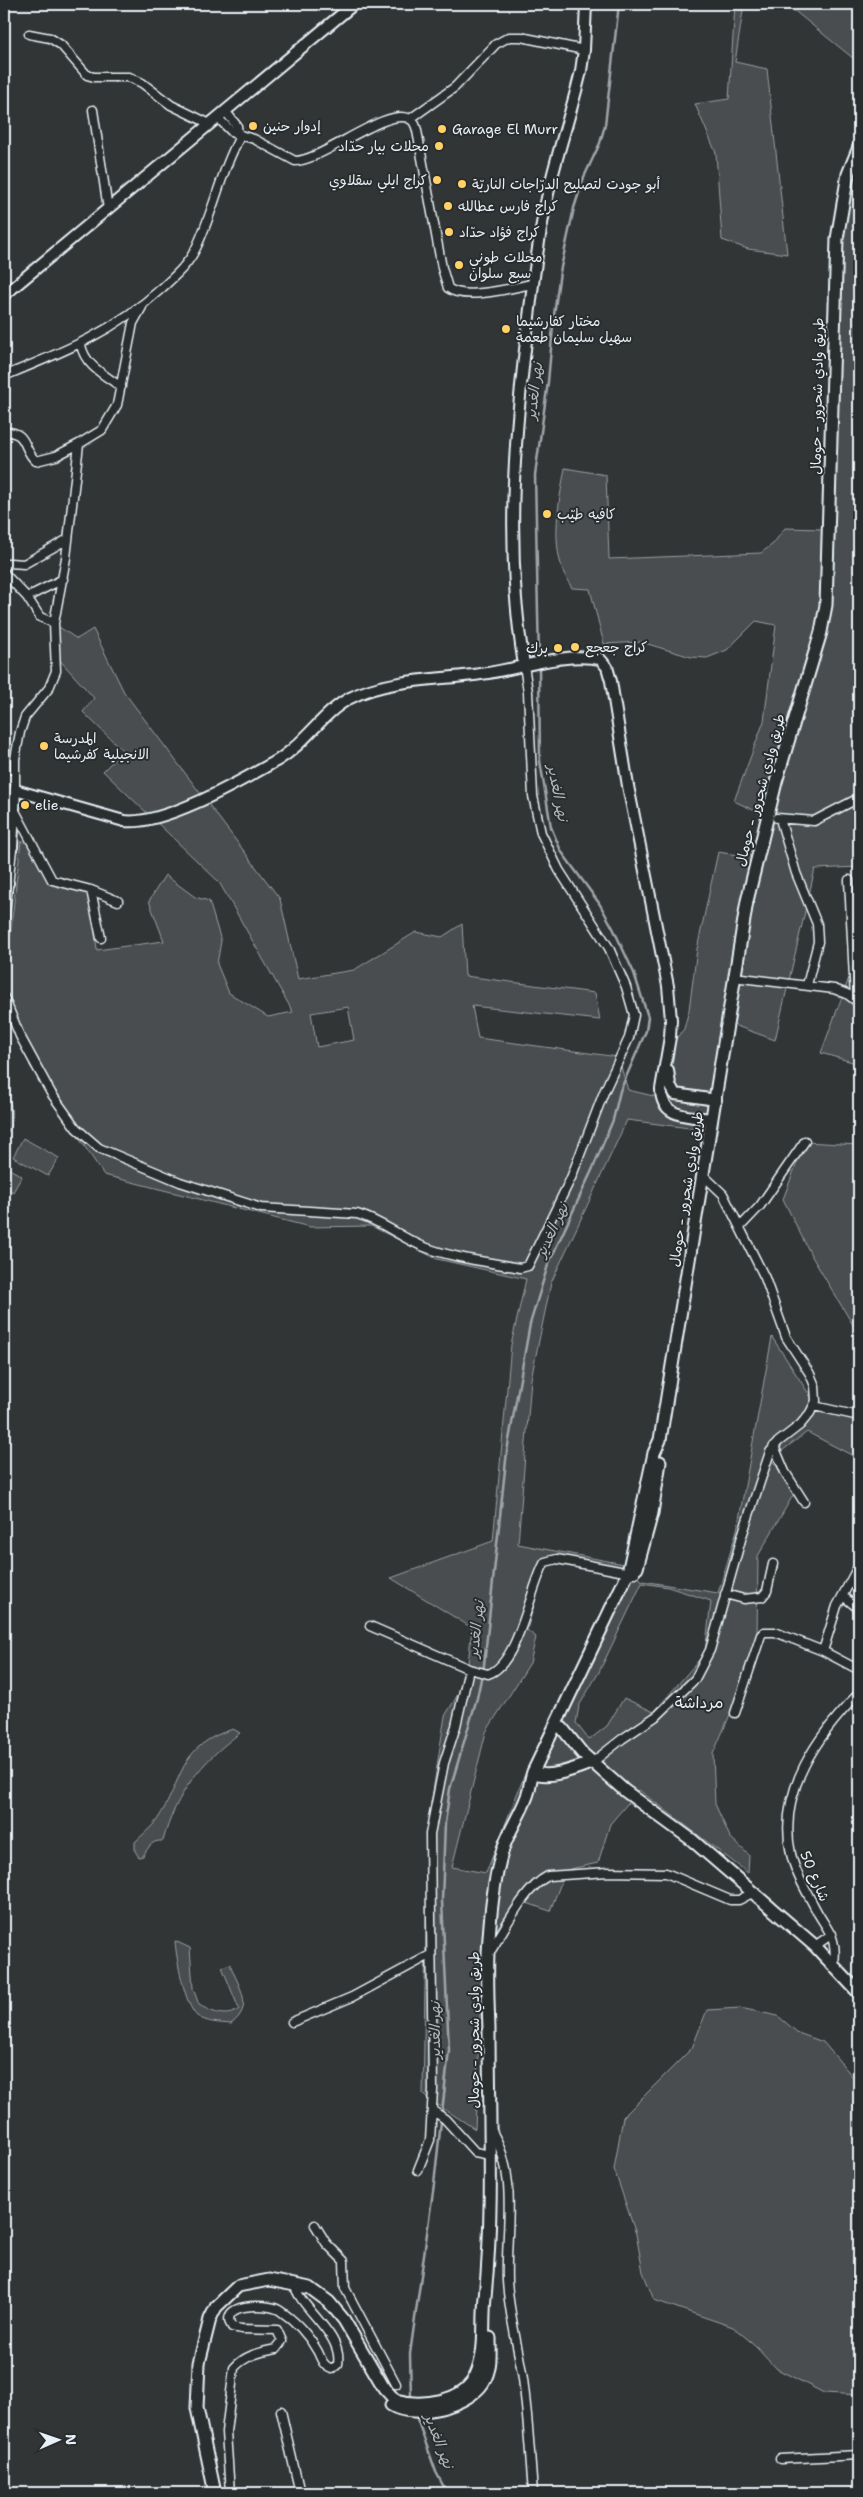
<svg xmlns="http://www.w3.org/2000/svg" width="863" height="2497" viewBox="0 0 863 2497" font-family="'Shantell Sans','Playpen Sans Arabic',sans-serif">
<rect width="100%" height="100%" fill="#323536"/>
<filter id="ink" filterUnits="userSpaceOnUse"><feTurbulence type="fractalNoise" baseFrequency=".02" numOctaves="2"/><feDisplacementMap in="SourceGraphic" scale="10" xChannelSelector="R" yChannelSelector="G"/><feConvolveMatrix kernelMatrix="1 2 1 2 8 2 1 2 1" color-interpolation-filters="sRGB"/></filter>
<g filter="url(#ink)">
<path fill="#494d4f" stroke="#989fa4" fill-rule="evenodd" d="M735 4H744L735 62 767 69 787 254 748 249 722 240 716 153 695 104 729 99Z
M786 4H859V63Z
M859 144V867L815 869 775 1040 731 1024 705 1130 627 1120 551 1283 531 1379 518 1544 629 1565 642 1581 718 1593 737 1530 772 1337 818 1408 859 1421V1459L807 1432 771 1459 796 1490 758 1556 757 1639 738 1696 713 1754 715 1804 730 1837 749 1855 748 1873 639 1790 610 1824 598 1863 566 1870 550 1911 518 1900 483 1948 475 2129 423 2095 428 1822 445 1716 466 1681 472 1628 391 1578 493 1541 511 1345 526 1279 437 1259 371 1226 310 1227 104 1175 30 1066 24 1040 4 1002V944L10 937 21 841 29 844 49 881 90 891 97 950 164 941 149 901 165 875 195 897 209 901 221 941 217 964 229 993 268 1017 293 1012 219 882 103 771 123 751 83 712 94 698 56 656 53 623 77 639 93 629 124 692 280 899 298 979 354 970 416 932 442 937 462 924 465 976 595 993 600 1020 472 1006 478 1038 618 1057 628 1090 666 1099 674 1041 684 1029 689 1010 697 949 718 852 751 857 762 814 734 801 764 721 776 625 756 621 727 650 707 658 691 657 641 642 604 644 590 589 572 588C548 553 558 507 565 468L606 475 609 559 761 553 773 544 785 528 822 529 827 494 833 254ZM348 1007 354 1040 317 1047 311 1013ZM552 1560 623 1576 527 1769 486 1873 452 1867 486 1732 530 1663 536 1637 527 1630 543 1573ZM642 1583 668 1587 711 1601 705 1653 654 1712 624 1698 607 1726 589 1740 576 1723 579 1706 599 1672Z
M856 959H859V1064L821 1053Z
M4 1086C12 1102 16 1123 4 1138Z
M23 1138 59 1158 48 1176 13 1157Z
M805 1142 859 1145V1335L811 1255 783 1199Z
M4 1166 22 1176 13 1192 4 1187Z
M233 1729 240 1733C201 1762 176 1793 163 1841 151 1840 149 1847 143 1856L139 1857 135 1851V1842C142 1835 151 1828 157 1820 184 1780 177 1746 233 1729Z
M175 1941 190 1948 193 1988 199 2005C212 2012 226 2019 239 2009L222 1967 230 1964C239 1988 255 2006 231 2024 220 2023 207 2023 197 2016 185 2006 176 1957 175 1941Z
M740 2008 778 2016 798 2033 823 2042 859 2084V2395L824 2393 777 2369 756 2346 733 2327 654 2300 643 2272 636 2234 614 2169 623 2117 692 2048 707 2010Z"/>
<g fill="none" stroke-linecap="round" stroke-linejoin="round">
<path stroke="#9fa5aa" stroke-width="2.5" d="M539 659 535 475 548 382 554 315 560 272 574 208 584 177 600 143 605 125 619 4
M411 2398 410 2354 434 2184 449 2050 442 1901 445 1823 450 1789 477 1698 484 1665 507 1451 530 1324 548 1265 593 1168 613 1120 620 1091 646 1031 648 1017 634 973 613 928 599 903 561 851 551 827 540 761 539 667
M415 2413 436 2472 447 2493"/>
<defs>
<path id="minor" d="M29 34 50 38 61 45 87 75 94 77H129L142 83 171 105 210 124
M93 110 108 209
M226 112 237 126 238 134
M218 118 233 133 254 139 295 161C322 161 387 106 410 119 416 122 417 130 418 136L442 268 448 288C464 301 512 288 532 284
M410 119 455 87 496 44 509 37H521L584 50
M81 345C85 366 105 375 121 387
M4 376C63 352 114 332 162 288 175 276 188 265 196 248 214 211 221 170 241 135
M4 432C29 431 22 450 36 461L56 456 79 444
M4 567 10 563 24 564 68 539
M4 573 27 597 40 617 54 623
M27 597 63 579
M4 778 15 780
M15 790V759L20 732 25 717 49 688 56 671 54 623 66 558 79 444 102 430 117 405 133 323 142 307
M14 809 52 880 91 890 101 938
M777 818 814 821 859 798
M780 819 796 873 817 924 818 942 807 985
M849 880 855 998
M91 890 118 901
M4 924 12 849
M733 977 834 989 847 994 859 1003
M4 997 20 1036 51 1093 76 1128 99 1148 180 1182 261 1208 357 1214C382 1221 400 1237 422 1246 451 1258 489 1262 520 1268L528 1266 571 1178 604 1092 629 1038 634 1015 626 987 609 948 559 870 541 833 533 796 528 692 524 665
M740 1227 760 1206 805 1141
M814 1406 859 1416
M774 1446 785 1472 804 1502
M859 1565 837 1606 823 1651 859 1670
M725 1594 744 1599 762 1597 767 1591 773 1564
M844 1597 859 1609
M370 1626 469 1669 488 1674C519 1664 530 1587 545 1562L557 1559 635 1574
M735 1713 761 1635 764 1632H775L823 1651
M593 1762 622 1739 658 1715 695 1679 710 1650 742 1536 770 1452 778 1442 800 1425 810 1413 816 1401 815 1386 810 1374 786 1337 765 1278 723 1194 703 1175
M815 1946 832 1934
M490 1952C505 1929 524 1888 548 1876L608 1872 666 1873 730 1900H739L754 1892
M834 1964C838 1935 826 1930 814 1906 805 1889 795 1872 791 1854 777 1791 818 1735 859 1693
M855 1987 859 1980
M292 2022 352 1997 430 1955
M432 2110 445 2119 475 2152 490 2155
M492 2131C519 2177 505 2230 507 2281 509 2314 518 2346 523 2379 528 2417 530 2455 533 2493
M418 2170 430 2140 433 2090 430 1834 444 1763 456 1726 469 1669
M315 2225 326 2243 344 2261 345 2288 396 2384
M281 2411 300 2493
M780 2459 859 2455
M230 2493 226 2432 234 2368C245 2355 261 2352 276 2349L282 2341 277 2330 241 2329 232 2327C217 2303 266 2303 279 2310 296 2321 308 2334 318 2352 321 2359 324 2367 332 2369L338 2364C343 2334 301 2310 294 2284"/>
<path id="tertiary" d="M4 295 354 4
M524 665C506 557 513 449 526 341 532 295 536 249 546 203 555 158 571 115 581 71L584 50 586 4
M4 860 12 847 15 790 124 821C164 826 242 780 278 760 306 743 322 713 350 698 388 678 445 680 488 673 522 668 565 652 600 659L607 667 611 681 628 786 668 986 671 1020 670 1037 661 1089C661 1118 688 1116 712 1119
M4 876 8 883
M668 1070 670 1085 675 1094 716 1100"/>
<path id="secondary" d="M637 1568 652 1513 660 1462
M562 1728 582 1753 625 1791 692 1840 815 1946 859 1993
M533 1772C549 1780 577 1768 593 1762
M391 2405C415 2420 468 2406 483 2383 492 2369 490 2353 490 2338
M215 2493 197 2408 199 2363 210 2319 216 2307 238 2286 269 2280 310 2288 329 2302 344 2320 384 2388 395 2400C421 2407 464 2403 476 2375 487 2351 482 2323 485 2297 494 2208 489 2118 489 2029 488 2004 487 1978 488 1953 490 1919 493 1881 503 1849 509 1829 524 1810 529 1790 530 1784 531 1778 533 1772L628 1573 654 1453 660 1440 747 901 776 782 821 632 826 605 837 239 848 174 859 147"/>
</defs>
<use href="#minor" stroke="#e8f1f8" stroke-width="11"/>
<use href="#tertiary" stroke="#e8f1f8" stroke-width="14"/>
<use href="#secondary" stroke="#e8f1f8" stroke-width="15"/>
<use href="#minor" stroke="#2a2d2e" stroke-width="8"/>
<use href="#tertiary" stroke="#2a2d2e" stroke-width="10"/>
<use href="#secondary" stroke="#2a2d2e" stroke-width="11"/>
</g>
</g>
<g fill="#ffd166" stroke="#2a2d2e" stroke-width="2">
<circle cx="253" cy="126" r="5"/>
<circle cx="442" cy="129" r="5"/>
<circle cx="439" cy="146" r="5"/>
<circle cx="437" cy="180" r="5"/>
<circle cx="462" cy="184" r="5"/>
<circle cx="448" cy="206" r="5"/>
<circle cx="449" cy="232" r="5"/>
<circle cx="459" cy="265" r="5"/>
<circle cx="506" cy="329" r="5"/>
<circle cx="547" cy="514" r="5"/>
<circle cx="575" cy="647" r="5"/>
<circle cx="558" cy="648" r="5"/>
<circle cx="44" cy="746" r="5"/>
<circle cx="25" cy="805" r="5"/>
</g>
<g text-anchor="middle" dominant-baseline="central" stroke-width="4" stroke-linejoin="round" paint-order="stroke">
<g font-size="14" fill="#e8f1f8" stroke="#2a2d2e" text-anchor="start">
<text x="263" y="126">إدوار حنين</text>
<text x="452" y="129">Garage El Murr</text>
<text x="429" y="146" text-anchor="end">محلات بيار حدّاد</text>
<text x="427" y="180" text-anchor="end">كراج ايلي سقلاوي</text>
<text x="472" y="184">أبو جودت لتصليح الدرّاجات الناريّة</text>
<text x="458" y="206">كراج فارس عطالله</text>
<text x="459" y="232">كراج فؤاد حدّاد</text>
<text x="469" y="257">محلات طوني<tspan x="469" dy="16">سبع سلوان</tspan></text>
<text x="516" y="321">مختار كفارشيما<tspan x="516" dy="16">سهيل سليمان طعمة</tspan></text>
<text x="557" y="514">كافيه طيّب</text>
<text x="585" y="647">كراج جعجع</text>
<text x="548" y="648" text-anchor="end">برك</text>
<text x="54" y="738">المدرسة<tspan x="54" dy="16">الانجيلية كفرشيما</tspan></text>
<text x="35" y="805">elie</text>
</g>
<g font-size="14" fill="#e8f1f8" stroke="#2a2d2e">
<text transform="translate(817 396) rotate(-89)">طريق وادي شحرور - حومال</text>
<text transform="translate(760 790) rotate(-75)">طريق وادي شحرور - حومال</text>
<text transform="translate(686 1189) rotate(-81)">طريق وادي شحرور - حومال</text>
<text transform="translate(815 1876) rotate(67)">شارع 50</text>
<text transform="translate(474 2030) rotate(-90)">طريق وادي شحرور - حومال</text>
</g>
<g font-size="15" font-style="italic" fill="#b1b8be" stroke="#2a2d2e">
<text transform="translate(534 391) rotate(-83)">نهر الغدير</text>
<text transform="translate(558 793) rotate(79)">نهر الغدير</text>
<text transform="translate(552 1230) rotate(-65)">نهر الغدير</text>
<text transform="translate(476 1629) rotate(-84)">نهر الغدير</text>
<text transform="translate(435 2030) rotate(-90)">نهر الغدير</text>
<text transform="translate(439 2441) rotate(69)">نهر الغدير</text>
</g>
<g font-size="16" fill="#e8f1f8" stroke="#2a2d2e">
<text x="699" y="1702">مرداشة</text>
</g>
</g>
<rect width="863" height="2497" fill="none" stroke="#2a2d2e" stroke-width="20"/>
<rect x="10" y="10" width="843" height="2477" fill="none" stroke="#e8f1f8" stroke-width="2" filter="url(#ink)"/>
<g transform="translate(58 2440) rotate(88)" stroke="#2a2d2e" stroke-width="4" paint-order="stroke">
<path d="M0-4L9 19L0 12L-9 19Z" fill="#e8f1f8"/>
<text y="-8" font-size="14" font-weight="bold" text-anchor="middle" fill="#e8f1f8">N</text>
</g>
</svg>
